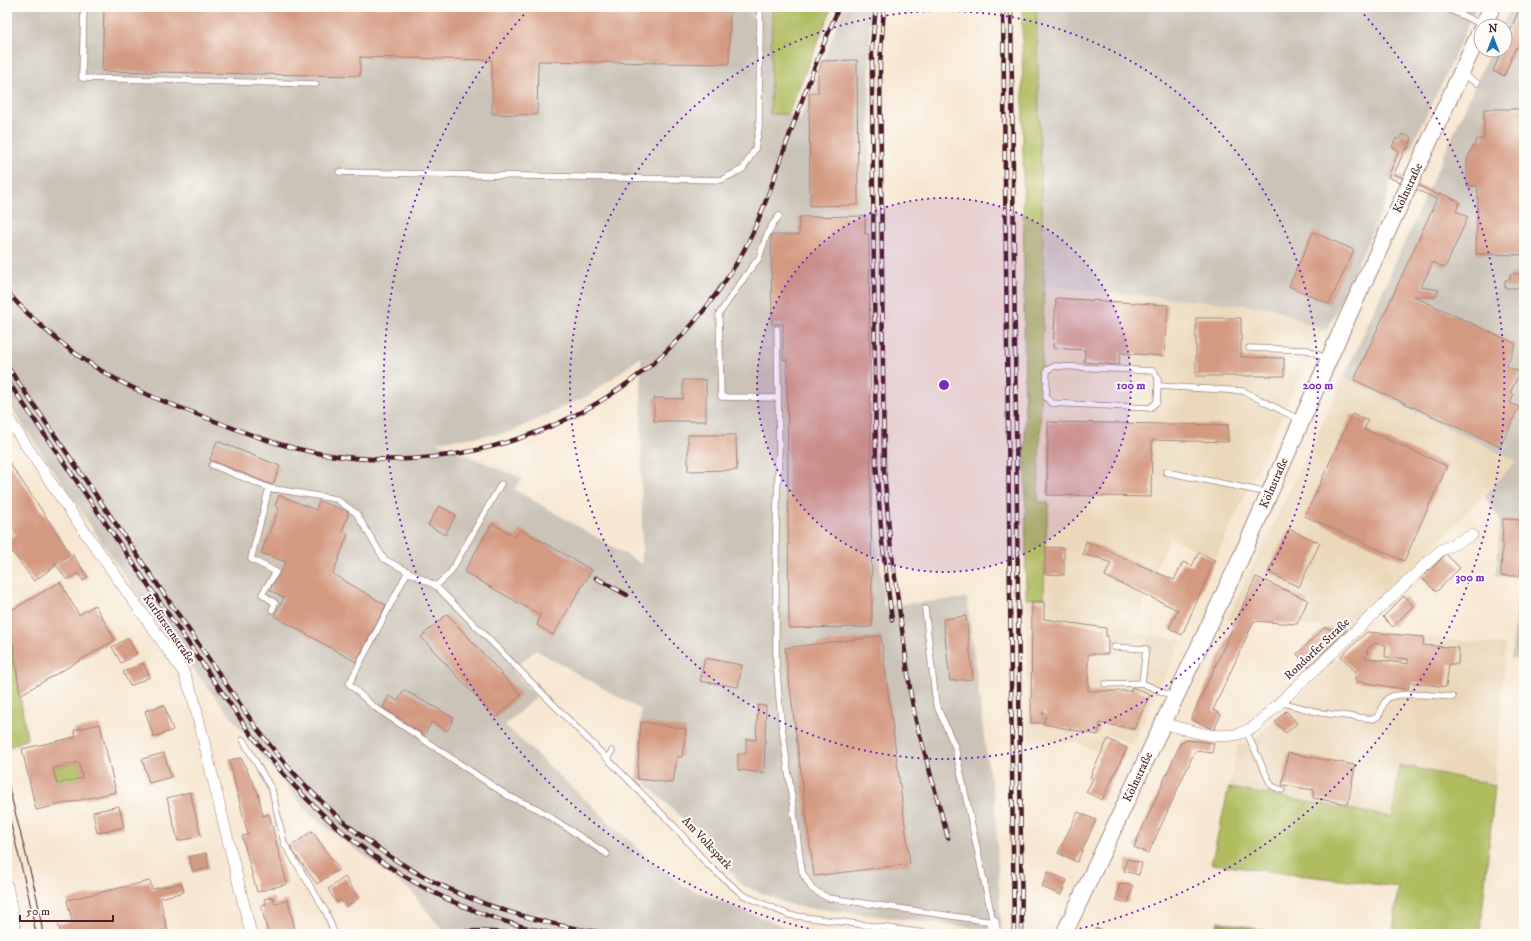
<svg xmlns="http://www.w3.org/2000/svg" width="1531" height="941" viewBox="0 0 1531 941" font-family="'IM FELL DW Pica',serif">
<rect width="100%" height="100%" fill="#fdfcf7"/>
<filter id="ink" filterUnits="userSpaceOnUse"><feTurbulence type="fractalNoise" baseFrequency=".025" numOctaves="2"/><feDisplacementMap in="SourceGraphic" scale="8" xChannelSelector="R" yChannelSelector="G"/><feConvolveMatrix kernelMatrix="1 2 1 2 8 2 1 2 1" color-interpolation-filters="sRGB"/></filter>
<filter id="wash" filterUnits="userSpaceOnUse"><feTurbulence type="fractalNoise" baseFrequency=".012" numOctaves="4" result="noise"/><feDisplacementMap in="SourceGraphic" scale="16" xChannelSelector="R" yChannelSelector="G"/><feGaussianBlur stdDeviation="0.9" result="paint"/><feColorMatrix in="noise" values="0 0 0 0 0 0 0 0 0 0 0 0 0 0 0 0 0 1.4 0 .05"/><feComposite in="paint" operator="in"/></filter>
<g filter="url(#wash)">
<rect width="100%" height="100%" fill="#f7e7d2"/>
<path fill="#ebd8ba" d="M1044 286 1265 308 1322 330 1216 558 1170 538 1155 571 1202 592 1192 615 1148 596 1132 632 1182 640 1132 745 1108 735 1100 753 1076 742 1028 740 1026 599 1044 598 1045 547 1049 503 1038 501Z
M1344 377 1516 461 1356 629 1237 620H1227Z
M1366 631 1506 645 1495 785 1400 765 1394 817 1229 788 1238 745 1246 744 1254 739Z"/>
<path fill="#cbc3b8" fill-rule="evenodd" d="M7 7H772L770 113 788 114 800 120 844 7H870L868 418 875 516 884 606 967 598 987 760 995 800 1001 931 794 906 742 885 697 832 640 778 637 779 641 710 536 650 512 670 536 697 505 725 658 867 685 887 802 934H446L410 890 310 815 215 697 147 609 7 401ZM641 357 642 564 514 489 523 479 435 442 508 433 591 394Z
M1036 7H1476L1442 83 1410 149 1400 164 1391 183 1384 206 1327 330H1322L1270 308 1044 286Z
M1511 7H1524V659H1511L1520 578 1496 576 1500 519 1484 496 1516 461 1344 377 1491 50H1505V26H1502Z"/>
<path fill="#afbc5e" stroke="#7c6e44" d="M772 7H832L788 114H770Z
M1022 7H1036L1044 286 1038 501 1049 503 1045 547 1044 598 1026 599Z
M7 613 27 739 10 747 7 737Z
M79 762 82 778 57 784 53 768Z
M1399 765 1495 785 1480 934H1393L1398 887 1211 864 1229 788 1393 817Z"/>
<path fill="#8ba455" stroke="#6a6240" d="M1218 921 1281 934H1215Z"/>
<g id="blocks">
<path fill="#d49981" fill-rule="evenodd" d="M104 7H730L729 64 538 61 537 115 492 114V60L360 57V76L102 71Z
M1520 7H1524V46L1522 50 1516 47 1504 76 1493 71 1502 50H1505V43Z
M857 60 858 205 810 206 809 93H818V74L822 61Z
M1522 90 1524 91V255L1476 254 1478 195 1477 186H1467V159L1477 139H1484V109H1522Z
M1402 134 1412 138 1407 150 1405 149 1394 174 1439 195 1440 193 1460 202 1456 211 1468 217 1445 268 1433 262 1421 287 1439 290 1436 297 1413 296 1516 344 1506 366 1520 372 1510 393 1514 395 1510 403 1519 407 1500 447 1354 380 1437 199 1388 177 1399 151 1392 147 1396 138 1399 140Z
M865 216V234H869L872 627 789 628 787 360H783V324H772L771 235H799V217Z
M1313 232 1354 250 1329 304 1289 286Z
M1510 274H1524V288H1505V280H1510Z
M1056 298 1168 305 1164 356 1120 353 1119 365 1084 362 1085 350 1053 348Z
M1196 318H1241V357L1284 358V376H1196Z
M683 380H706V421H654V398L683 399Z
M1352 414 1368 421 1364 429 1447 466 1404 561 1305 516Z
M1048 422 1228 425V442L1152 440 1151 497 1047 495Z
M688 435H736L737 470 688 471Z
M217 441 280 466 273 485 210 460Z
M7 459 65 545H64L70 554 54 564 55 566 34 581 7 545V540L16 534 7 520Z
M279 495 316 510 319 501 349 512 342 531 348 534 333 574 386 605 356 662 274 616 284 598 270 590 286 562 261 553 279 508 275 506Z
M439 506 456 515 445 535 428 525Z
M1503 519 1522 520 1521 576H1501Z
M492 523 515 537 520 529 592 570 553 635 537 625 540 615 464 572Z
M1289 529 1320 543 1299 587 1268 572Z
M1086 541 1174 580 1183 562 1192 566 1199 552 1215 560 1182 635 1169 628 1178 610 1105 576 1111 563 1099 558 1083 555Z
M1046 547 1064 548V575L1045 574Z
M72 554 88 577 83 581 78 573 67 580 56 565Z
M1446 554 1460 568 1436 592 1422 578Z
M1256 577 1308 600 1297 624 1254 621 1213 710 1221 714 1214 730 1191 719Z
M60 582 79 615 95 605 115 640 20 695 8 612Z
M1404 596 1413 606 1393 627 1383 617Z
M1032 601 1044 602V619L1106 628V636H1108V654H1088V691H1131L1132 687 1150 695 1134 729 1100 723 1098 735 1044 724 1046 713 1043 712V723H1031Z
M447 614 521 695 496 718 421 637Z
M966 616 973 679 950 681 943 619Z
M1324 628 1347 630 1308 667 1297 654Z
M1367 632 1424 637 1423 645 1459 648 1458 664H1449L1446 687 1409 682 1408 690 1355 681 1356 671H1353V669L1341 656ZM1374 643 1386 645 1385 657 1408 659V664L1365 658 1368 652 1366 651Z
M881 636 910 864 814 876 785 648Z
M128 638 137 654 121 663 112 647Z
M705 658 742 665 738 687 700 681Z
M143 663 150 677 130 686 123 672Z
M404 690 454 718 447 731 432 722 424 735 383 707 389 696 398 701Z
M164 705 173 730 154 737 145 711Z
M758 705 766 706 764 773 738 770V754H746V739L756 740Z
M1286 711 1297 723 1286 733 1275 722Z
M641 722 686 729 682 757H677L673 783 637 779Z
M100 724 116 792 36 810 22 749 76 737 74 730ZM79 762 82 778 57 784 53 768Z
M1108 739 1127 748 1102 800 1086 792 1093 779 1090 777Z
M1187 740 1214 743 1212 753 1195 751 1148 854 1134 847 1181 742Z
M164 753 171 777 149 783 142 759Z
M1288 753 1355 765 1348 804 1313 798 1314 790 1282 785Z
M241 758 258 793 263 816 269 814 287 884 257 892 242 836 248 835 229 760Z
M190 792 201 836 178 841 167 798Z
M119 806 124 827 97 833 93 812Z
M1078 812 1096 820 1077 862 1058 853Z
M312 831 339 869 317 884 290 847Z
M206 853 209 868 193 872 189 857Z
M1127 859 1142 863 1139 875 1124 871Z
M1048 872 1067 880 1061 895 1042 887Z
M345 877 359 898 346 907 341 900 337 903 328 889Z
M150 881 152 889 181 883 184 892 160 898 168 934H61L58 924 72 921 67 900Z
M1120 883 1133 886 1128 903 1116 900Z
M273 897 275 904 288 900 296 934H268L261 905 266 904 264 899Z
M1096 928 1110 934H1093Z"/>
</g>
</g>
<g filter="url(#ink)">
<use href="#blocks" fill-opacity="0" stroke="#a0837e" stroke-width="1"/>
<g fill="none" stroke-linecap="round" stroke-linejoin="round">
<defs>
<path id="lane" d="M84 7 82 78 316 84
M1444 7 1481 24
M1461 74 1477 83
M339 172 721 180 743 169 755 149 759 128 760 7
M777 329 779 450 776 530V661L781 720 802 872 812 889 828 898 993 922 955 747 936 704 925 609
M1249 348 1308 350 1327 359
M1158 386 1157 402 1150 408 1051 403 1046 397 1047 370 1055 366 1154 371 1158 378V386L1243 391 1300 420
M778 398 721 397 719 314 751 268 759 258 766 237 772 225 779 216
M212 465 269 488 336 499 356 513 384 559 436 586 675 827 707 864 743 895 789 915 933 934
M1166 472 1269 493
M269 488 251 559 276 572 262 594 275 603 272 610
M407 573 349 684 373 706 508 796 538 809 607 854
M436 586 450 573 501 484
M1114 647 1146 649 1142 683
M1105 684 1142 683 1174 697
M1280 702 1321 713 1373 719C1384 716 1380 704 1388 698 1399 691 1439 696 1453 697
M1246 731 1271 785 1274 787 1282 790
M243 740 272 790 284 843 326 912 333 930 331 934
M607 758 612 751"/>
<path id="street" d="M7 417 68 508 183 671 193 697 251 934
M1164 723C1187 730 1215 740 1239 734 1244 732 1249 729 1254 727L1440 551 1472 535
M7 886 16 934
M993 922 995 934"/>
<path id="secondary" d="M1483 26 1492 7
M1064 934 1238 564 1344 325 1481 30"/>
</defs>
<use href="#lane" stroke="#a0837e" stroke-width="7"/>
<use href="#street" stroke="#a0837e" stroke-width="12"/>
<use href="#secondary" stroke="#a0837e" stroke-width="18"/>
<use href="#lane" stroke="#fff" stroke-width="5.5"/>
<use href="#street" stroke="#fff" stroke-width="11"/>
<use href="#secondary" stroke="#fff" stroke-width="16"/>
<path stroke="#4a1f2b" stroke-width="1" d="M7 780 37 898 43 934
M7 808 29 898 36 934"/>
<defs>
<path id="rail" d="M876 7 872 47V92L876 462 882 541 892 620
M884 7 880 65 884 470 890 541 911 696 916 721 948 838
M1003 7 1014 934
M1011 7 1022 934
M7 292C37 325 73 355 112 377 140 393 170 404 199 415 240 431 280 447 323 454 467 478 619 422 708 305 727 280 745 252 757 223 772 188 783 152 796 117 809 80 824 43 839 7
M7 366 255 726C349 851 456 913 611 934
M7 380 248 730C325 834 426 909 555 934
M596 578 627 595
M426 934 476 931 527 934"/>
</defs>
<use href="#rail" stroke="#4a1f2b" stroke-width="4.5"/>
<use href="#rail" stroke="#fdfcf7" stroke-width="3" stroke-dasharray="9" stroke-linecap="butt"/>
</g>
</g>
<circle cx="944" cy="385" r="187" fill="#7b2cbf" fill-opacity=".12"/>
<g fill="none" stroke="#7b2cbf" stroke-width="2" stroke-dasharray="2 4">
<circle cx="944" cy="385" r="187"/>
<circle cx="944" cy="385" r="374"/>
<path d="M832 934A560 560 0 0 1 528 10M1360 10A560 560 0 0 1 1056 934"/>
</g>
<g text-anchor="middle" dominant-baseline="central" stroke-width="4" stroke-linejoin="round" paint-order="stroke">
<g font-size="12" fill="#4a1f2b" stroke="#fdfcf7">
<text transform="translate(1408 188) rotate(-65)">Kölnstraße</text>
<text transform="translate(1274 483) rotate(-66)">Kölnstraße</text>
<text transform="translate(169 629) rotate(55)">Kurfürstenstraße</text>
<text transform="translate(1317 649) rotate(-43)">Rondorfer Straße</text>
<text transform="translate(1138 777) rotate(-65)">Kölnstraße</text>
<text transform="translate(707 843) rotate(47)">Am Volkspark</text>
</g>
</g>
<circle cx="944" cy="385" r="6" fill="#7b2cbf" stroke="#fdfcf7" stroke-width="2"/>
<g font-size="12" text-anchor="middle" font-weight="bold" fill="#7b2cbf" stroke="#fdfcf7" stroke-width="4" stroke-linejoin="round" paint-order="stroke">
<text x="1131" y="389">100 m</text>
<text x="1318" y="389">200 m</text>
<text x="1470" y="581">300 m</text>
</g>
<rect width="1531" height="941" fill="none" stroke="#fdfcf7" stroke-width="24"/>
<g transform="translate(1493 38)"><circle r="19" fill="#fdfcf7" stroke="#b5a4a5"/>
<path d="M0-3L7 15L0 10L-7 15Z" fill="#1f6fb2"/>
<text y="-6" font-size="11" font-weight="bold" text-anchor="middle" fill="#4a1f2b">N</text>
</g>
<path d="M20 915v6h93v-6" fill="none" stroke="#4a1f2b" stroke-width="2"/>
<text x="26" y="915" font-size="12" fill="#4a1f2b" stroke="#fdfcf7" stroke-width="3" paint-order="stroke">50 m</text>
</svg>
